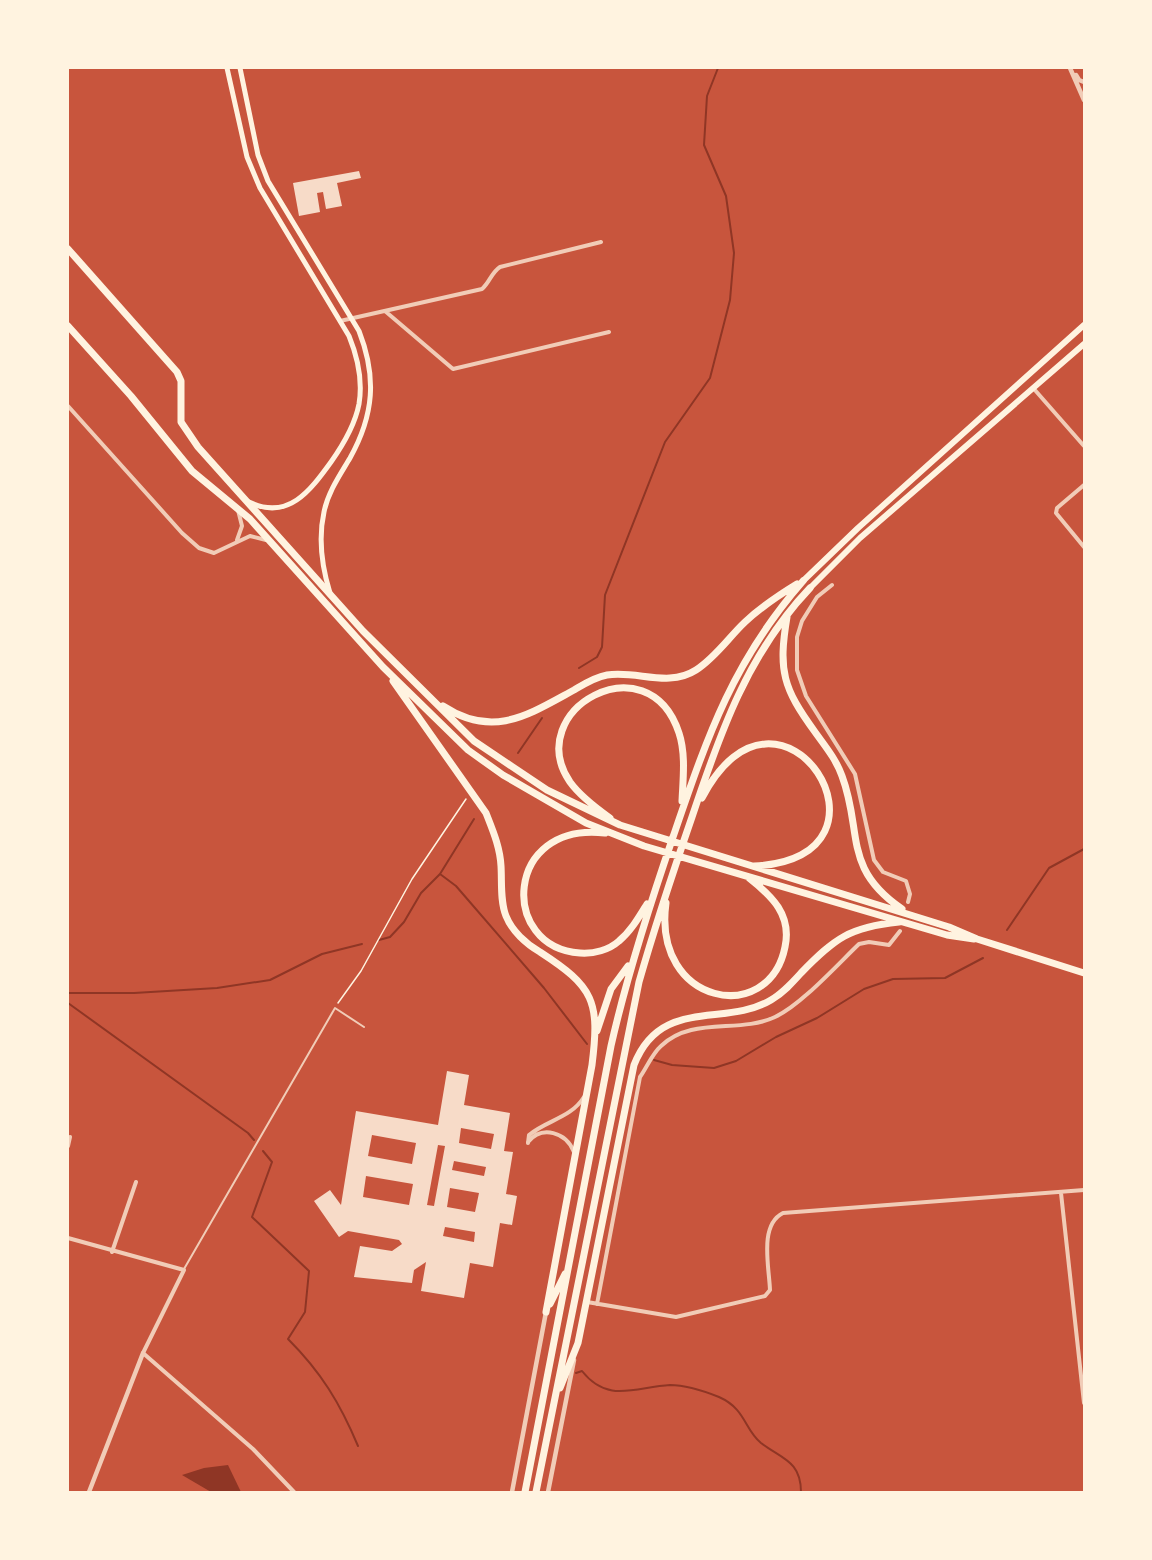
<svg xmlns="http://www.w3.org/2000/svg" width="1152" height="1560" viewBox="0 0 1152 1560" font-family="Karla,sans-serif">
<rect width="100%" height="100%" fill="#c8553d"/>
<path fill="#8f3625" d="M228 1465 241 1492H211L182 1475 204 1468Z"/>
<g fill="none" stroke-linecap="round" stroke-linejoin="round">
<path stroke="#8f3625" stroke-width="2" d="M579 668 597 657 602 647 605 595 665 442 710 378 730 300 734 253 726 196 704 145 707 96 718 68
M518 753 542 718
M440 874 456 886 544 988 587 1044
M1007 930 1049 868 1084 849
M379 940 390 937 404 922 421 893 440 874 474 819
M68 993H134L217 988 270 980 322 954 362 944
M68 1003 248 1133 254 1140
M654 1060 672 1065 714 1068 736 1061 776 1037 817 1018 864 989 893 979 945 978 983 958
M263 1151 272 1162 252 1217 309 1271 305 1312 288 1339C321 1372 340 1403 358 1446
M576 1373 582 1371C608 1404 635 1387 670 1385 685 1385 704 1391 719 1397 746 1409 744 1429 761 1443 782 1459 801 1461 801 1492"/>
</g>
<path fill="#f7dbc8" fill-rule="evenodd" d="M359 171 361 178 337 183 342 206 326 209 323 192 317 193 320 212 299 216 293 183Z
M447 1071 469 1075 464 1105 510 1113 504 1151 513 1152 506 1194 517 1196 512 1225 500 1223 493 1267 470 1263 464 1298 421 1291 426 1262 414 1270 412 1283 354 1277 360 1246 392 1251 402 1244 399 1240 348 1231 339 1237 314 1201 330 1190 341 1205 356 1111 438 1125ZM461 1128 494 1134 491 1149 459 1143ZM372 1135 416 1143 412 1164 368 1156ZM438 1145 445 1146 434 1206 427 1205ZM454 1161 486 1167 484 1176 452 1170ZM366 1176 413 1184 409 1205 363 1197ZM450 1188 479 1193 475 1212 447 1207ZM445 1227 475 1232 474 1242 443 1236Z"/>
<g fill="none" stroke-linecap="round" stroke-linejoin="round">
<path stroke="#fff3e0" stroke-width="1.5" d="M338 1003 361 971 412 879 466 799"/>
<path stroke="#f1ccb7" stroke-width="2" d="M184 1269 335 1008 364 1027"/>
<path stroke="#f1ccb7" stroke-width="4" d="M385 311 453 369 609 332
M340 321 482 289C490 282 491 273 500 267L601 242
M1034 389 1084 446
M68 406 182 533 199 548 214 553 250 536 266 540
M1084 485 1057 508 1056 513 1084 547
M237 540 242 526 238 510
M832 585 817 597 802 621 797 637V670L806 696 855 774 874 860 883 872 906 881 910 894 908 902
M528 1142C542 1125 566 1132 574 1152
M528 1143 529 1135C547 1120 571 1118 584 1097
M68 1146 70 1137
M1061 1193 1084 1403
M68 1238 184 1270 143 1353 253 1449 294 1492
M112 1252 136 1182
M587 1302 676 1317 765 1296 770 1290C769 1266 759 1225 783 1213L1084 1190
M597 1304 640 1077C647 1067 652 1054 661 1046 692 1016 739 1034 775 1017 801 1005 837 965 859 944L869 942 889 945 900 931"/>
<path stroke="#f1ccb7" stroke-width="4.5" d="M1070 68 1084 100
M1076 75 1079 80 1084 82
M89 1492 143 1353
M512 1492 546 1312
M548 1492 574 1360"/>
<path stroke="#fff3e0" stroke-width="5" d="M227 68 247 157 260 188 349 336C358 358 363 380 359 404 355 425 343 445 331 462 310 491 288 521 249 502
M240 68 258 155 268 181 359 331C377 377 374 415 350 458 340 475 328 492 324 512 318 539 322 567 330 593"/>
<path stroke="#fff3e0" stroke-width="6" d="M803 581 858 528 1084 325
M810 588 860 538 1084 344"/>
<path stroke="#fff3e0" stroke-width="7" d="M68 249 177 372 181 381V422L198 447 363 631 474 741 547 790 620 825 949 927 977 939 1084 973
M68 326 131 396 192 471 250 519 383 667 468 750 503 775 586 823 644 846 947 935 974 939
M787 617C778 671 783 688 815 732 825 746 836 759 842 776 863 832 842 868 902 909
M393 681 486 813C493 831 500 847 501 866 502 882 500 901 506 916 512 931 526 944 540 952 594 987 600 1001 592 1065L546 1312
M443 706C493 739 528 715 574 690 584 684 595 677 607 675 637 670 668 688 696 670 716 657 729 637 745 622 761 607 779 595 797 584
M702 798C780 647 915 859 754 866
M610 818C596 808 580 796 570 782 521 710 648 639 679 733 686 754 683 779 682 801
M605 833C504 821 499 948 580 953 594 954 609 950 619 941 631 931 639 917 647 904
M666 903C652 1005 769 1027 785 947 792 915 772 896 749 878
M597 1031 611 989 628 966
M550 1304 565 1274
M560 1388 578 1343 634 1065C661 996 724 1028 771 1000 783 993 792 983 801 973 835 938 850 927 899 922
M525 1492 611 1046C627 975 649 907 673 837 707 738 732 662 803 581
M536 1492 639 982C655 926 673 872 692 817 720 733 748 653 810 588"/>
</g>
<rect width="1152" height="1560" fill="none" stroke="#fff3e0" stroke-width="138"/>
</svg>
